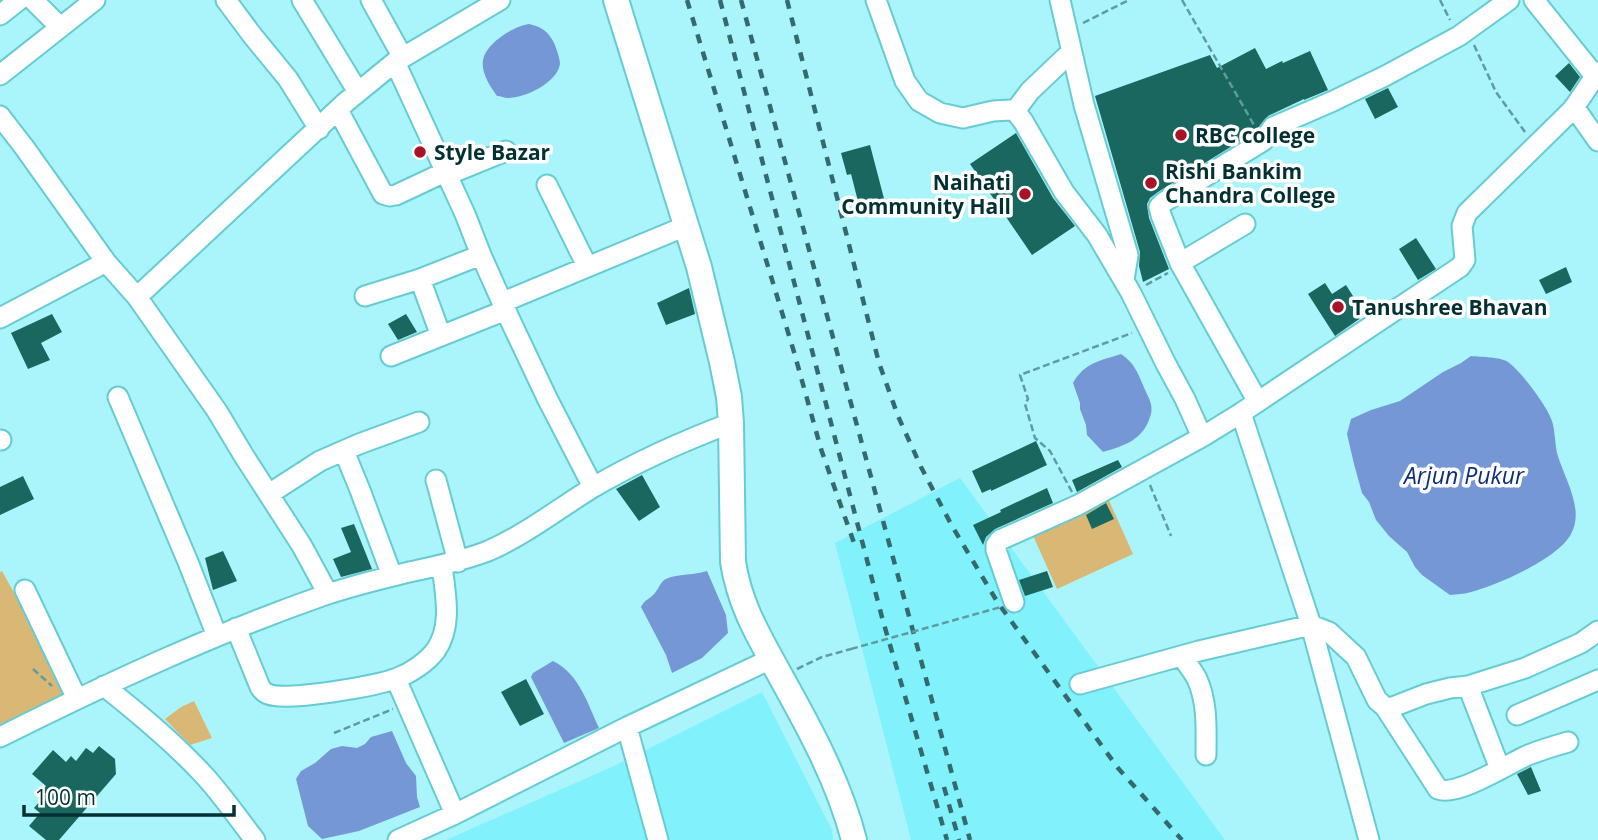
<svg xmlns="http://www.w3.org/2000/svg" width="1598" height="840" viewBox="0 0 1598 840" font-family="'Open Sans',sans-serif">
<rect width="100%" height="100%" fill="#a9f5fb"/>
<path fill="#81f1fb" d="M960 478 1225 840H911L835 543Z
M762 692 832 830 833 840H446L614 766Z"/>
<path fill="#d9b775" d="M1107 496 1133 554 1057 589 1031 531Z
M2 571 71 696 0 732V572Z
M194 701 212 738 190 745 165 719 181 707Z"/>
<path fill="#7697d6" d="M529 24C542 27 548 31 554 43 556 48 560 58 560 64 557 83 525 98 508 98 504 98 501 96 497 96 490 86 481 73 483 60 486 43 514 26 529 24Z
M1121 354C1134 363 1137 371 1143 385 1145 390 1148 396 1150 401 1152 407 1152 412 1150 417 1143 440 1124 446 1103 452L1087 435 1086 425 1080 409V403L1073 383C1085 362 1100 361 1121 354Z
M1471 356C1481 357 1501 357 1508 362 1520 370 1548 407 1552 421 1555 431 1555 443 1557 453 1564 478 1585 509 1571 534 1558 559 1497 585 1471 592 1465 594 1457 594 1450 595L1422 575 1415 567 1407 552 1389 536 1376 520 1369 502 1362 493 1354 464 1347 434 1351 419 1371 410 1400 401 1443 372 1461 363Z
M707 571 726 615 728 633 702 658 672 673 666 655 641 607C644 600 648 600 653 595 657 592 659 585 663 581 673 573 693 576 707 571Z
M553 661C579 674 587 702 599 728L564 743 531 677 533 673Z
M392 731 406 763 416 776 417 797 420 807 359 831 322 839 308 826 296 779 301 771 315 763 331 749 342 746 357 748 365 744 371 737Z"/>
<path fill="#19675e" d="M1255 48 1266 69 1282 61 1283 63 1310 51 1328 90 1304 100V99L1268 116 1256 130 1252 132 1253 133 1158 192 1150 198 1147 204 1149 218 1169 269 1143 282 1139 266 1140 252 1095 96 1210 55 1217 68Z
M1569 63 1580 77 1570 92 1555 76Z
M1388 88 1398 107 1375 119 1365 99Z
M1016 133 1053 198 1075 226 1032 255 970 164Z
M870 145 887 210 862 217 851 174 847 175 841 153Z
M1416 238 1436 269 1418 280 1399 249Z
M1566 267 1572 282 1546 294 1539 280Z
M1325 283 1332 294 1346 285 1365 315 1335 336 1308 294Z
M689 288 695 314 666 325 657 303Z
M52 314 62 332 41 343 50 360 28 369 11 333Z
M406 314 417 332 398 340 388 324Z
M1036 441 1047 465 991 491V489L982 493 972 471Z
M1118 460 1122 467 1077 492 1072 480Z
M642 475 660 507 639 521 616 489Z
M23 476 34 499 0 515V487Z
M1047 488 1053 503 995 529 986 537 983 545 973 525 1001 512 1000 510Z
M1106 503 1114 519 1092 529 1086 515Z
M354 524 372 569 341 577 333 559 351 552 341 528Z
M223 551 237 581 213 590 205 558Z
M1047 571 1053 587 1025 596 1019 580Z
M526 679 544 714 520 726 501 692Z
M99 746 115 759 116 774 59 840H46L29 826 40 813 34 808 46 794 42 791 46 786 32 774 53 750 66 762 71 756 76 761 86 748 93 753Z
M1531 767 1541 791 1528 795 1517 774Z"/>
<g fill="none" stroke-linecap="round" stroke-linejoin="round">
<defs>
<path id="minor" d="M33 0 60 27
M226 0 252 35 288 79 319 129
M302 0 358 92
M371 0 402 56
M876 0 905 81 919 101 940 113 963 118 993 111 1011 110 1015 111 1023 121 1064 192 1097 235 1131 293 1166 364 1185 399 1202 437 1241 413
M1060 0 1084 105 1128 255 1124 280
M1534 0 1595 76
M0 15 19 0
M395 62 465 214 481 255 511 322 547 398 593 487
M0 75 95 0
M1574 107 1598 141
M338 110 383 194 390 196 396 195 445 172
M1015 111 1030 91 1071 52
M0 116 24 147 106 262
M447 175 506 151
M547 185 587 266
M1180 263 1245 224
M420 279 441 336
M365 296 420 279 481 255
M137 297 217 411 244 456 302 546 328 594
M503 302 686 226
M0 318 106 262 137 297 346 102 395 62 500 0
M391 356 506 310
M118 397 188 562 217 636
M1258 402 1180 263 1161 215 1159 207 1164 202 1263 141 1273 127 1331 102 1385 76 1459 36 1509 0
M0 440H1
M344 451 360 490 392 576
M436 480 458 562
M269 494 320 461 359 444 419 422
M25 590 77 699
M1014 602 996 550V545L1000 540 1078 505 1202 437
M236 628 260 687C263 691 264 693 268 694 285 702 378 686 397 678 411 673 427 662 436 650 453 625 445 593 442 565
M1182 656C1186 663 1193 671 1197 679 1208 703 1206 730 1206 755
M396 679 455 814
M1080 684 1199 651 1311 625 1329 632 1356 657 1377 700 1385 707 1390 708 1426 694 1450 688 1468 686 1525 668 1581 643 1598 631
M104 686C138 713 171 740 201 772 221 793 237 817 255 840
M1468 686 1500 769
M1385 707 1438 789C1456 797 1507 765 1526 756 1540 750 1554 746 1568 742
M1517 715 1598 680
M627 727 658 840
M0 737C106 684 213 634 325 595 349 587 376 580 401 574 431 567 460 562 488 551 525 535 558 509 592 488 636 462 683 441 731 423
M398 840 455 814 627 727 771 659
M1369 840 1311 625 1241 413 1460 267 1465 260 1462 226 1467 213 1573 109 1598 72"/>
<path id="major" d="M616 0 699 267 722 362 729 397 731 423 733 562C740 607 760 638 781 677 810 729 839 782 854 840"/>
</defs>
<use href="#minor" stroke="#67cbd3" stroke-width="23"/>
<use href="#major" stroke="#67cbd3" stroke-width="28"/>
<path stroke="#5e9ca1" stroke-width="2.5" stroke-dasharray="7 3.5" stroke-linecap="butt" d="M1182 0 1254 125
M1440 0 1450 20
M1083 23 1129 0
M1474 45 1496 92 1525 132
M1146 285 1168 273
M1150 485 1171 536
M1072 492 1050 451 1035 438 1025 404 1028 399 1020 375 1132 333
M33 669 52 686
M797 669 822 657 851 649
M334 733 393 709"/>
<use href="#minor" stroke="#fff" stroke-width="19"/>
<use href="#major" stroke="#fff" stroke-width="24"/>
<path stroke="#346a6e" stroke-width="4.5" stroke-dasharray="9 9" stroke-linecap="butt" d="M687 0 794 352 821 449 854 543
M720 0 883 621 947 840
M741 0 970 840
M787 0 879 363 898 416 921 467 952 526 998 603 1118 768 1182 840
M944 787 959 840"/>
<path stroke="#5e9ca1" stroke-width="2.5" stroke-dasharray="7 3.5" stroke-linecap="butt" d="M851 649 1001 607"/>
</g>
<g fill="#a91326" stroke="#fff" stroke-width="2.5">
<circle cx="1181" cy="135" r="7"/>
<circle cx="420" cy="152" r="7"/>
<circle cx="1151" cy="183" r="7"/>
<circle cx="1025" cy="194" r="7"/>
<circle cx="1338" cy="307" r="7"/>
</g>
<g text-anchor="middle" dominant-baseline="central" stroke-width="7" stroke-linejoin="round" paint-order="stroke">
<g font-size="21" font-weight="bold" fill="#023033" stroke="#fff" text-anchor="start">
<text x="1195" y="135">RBC college</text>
<text x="434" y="152">Style Bazar</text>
<text x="1165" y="171">Rishi Bankim<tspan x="1165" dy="24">Chandra College</tspan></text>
<text x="1011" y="182" text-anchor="end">Naihati<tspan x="1011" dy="24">Community Hall</tspan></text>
<text x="1352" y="307">Tanushree Bhavan</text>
</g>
<g font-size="23" font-style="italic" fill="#0d2f79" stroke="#fff">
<text x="1464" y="475">Arjun Pukur</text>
</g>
</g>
<path d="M24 805v10h210v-10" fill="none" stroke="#023033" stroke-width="3.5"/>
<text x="35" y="805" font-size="21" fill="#023033" stroke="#ffffff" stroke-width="5" paint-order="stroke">100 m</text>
</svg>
